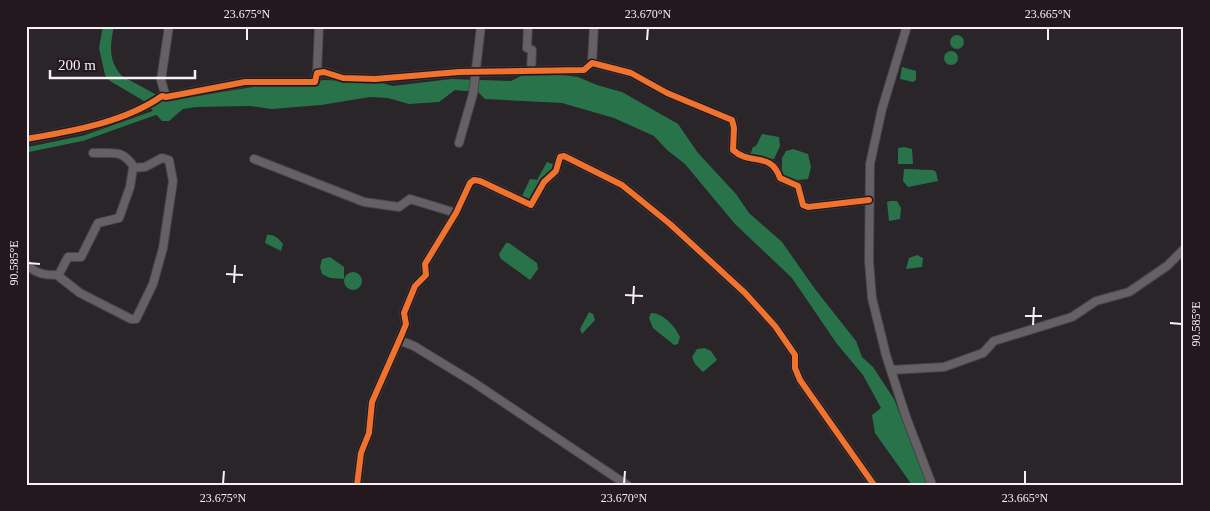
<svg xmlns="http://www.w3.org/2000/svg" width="1210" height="511" viewBox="0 0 1210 511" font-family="Georgia,serif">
<rect width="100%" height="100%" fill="#2a2528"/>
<path fill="#29734b" d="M103 26H114C110 45 108 61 122 76L166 100H172L259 86H304L323 80 378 82 393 86 451 79 511 81 523 75 554 74 578 77 597 85 622 92 678 124 698 153 736 194 749 213 782 242 815 289 856 341 862 357 873 367 894 399 919 464 930 485H912L875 433 872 415 881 408 863 375 837 344 792 278 735 224 685 164 667 150 654 136 614 118 562 103 485 99 478 92 455 90 439 102 409 104 388 98 370 97 321 105 272 109 250 106 196 107 183 109 169 121H162L144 101 110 81 105 75 99 48Z
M950 42a7 7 0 1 1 14 0a7 7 0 1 1-14 0Z
M944 58a7 7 0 1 1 14 0a7 7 0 1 1-14 0Z
M902 67 916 71V80L913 82 900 79Z
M762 134 779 137 780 146 774 159 750 155 753 147 756 146Z
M904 147 912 149 913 164H898V148Z
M793 149 808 154 811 167 808 179 798 180 782 175V158L786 151Z
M547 162 555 165V169L532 201 521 198 530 179 537 180Z
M904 169 933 170 936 172 938 181 908 187 903 181Z
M890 201H897L901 208 900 219 889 221 887 202Z
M267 235C274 234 279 239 283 244L281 251 265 243Z
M506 243H509L537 263 538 269 530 280 501 259 499 254Z
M917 255 923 258 922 267 906 269 909 258Z
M330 257 344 267V279L330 278 322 274 320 267 322 259Z
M344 281a9 9 0 1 1 18 0a9 9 0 1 1-18 0Z
M589 312 593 314 595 320 582 334 580 329Z
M651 313C663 313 675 326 680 337L678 344 674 345 653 328 649 318Z
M705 348 711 351 717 360 703 372 695 364 692 357 697 349Z"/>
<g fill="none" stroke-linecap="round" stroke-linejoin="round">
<path stroke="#29734b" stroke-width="5" d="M26 150 84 138 160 111"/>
<defs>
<path id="minor" d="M528 26 527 48 532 50 531 71
M907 26 882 109 870 164 869 261 872 298 886 355 906 417 932 485
M592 63 594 26
M317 73 319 26
M166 97 161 80 169 26
M26 139C72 131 123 123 162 96L166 97 245 82H315L317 73 324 72 343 78 375 79 459 72 584 70 592 63 631 73 667 93 732 120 734 128 733 150C750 166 771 151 780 178L798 186 803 205 808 207 869 200
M459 143 473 94 481 26
M93 153C113 154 121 148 134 167
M254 159 364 202 399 207 410 199 456 213
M26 264C36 274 44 275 57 275L80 293 131 319H136L153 284 163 248 173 181 169 160 162 158 145 167 133 168 130 187 119 218 98 223 81 257H68L58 276
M399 340 414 346 473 382 627 485
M891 370 944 367 983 353 994 341 1072 317 1096 301 1129 292 1167 266 1184 249
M357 485 361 453 369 433 372 402 402 334 406 324 404 313 415 286 426 275 425 264 456 213 470 183 474 180 480 181 531 205 544 182 556 171 560 157 564 156 622 185 670 224 745 293 775 326 795 355V368L800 380 874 485"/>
</defs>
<use href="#minor" stroke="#494346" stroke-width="10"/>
<use href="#minor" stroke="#656063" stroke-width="8"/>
<defs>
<path id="cycleway" d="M26 139C72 131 123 123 162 96L166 97 245 82H315L317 73 324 72 343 78 375 79 459 72 584 70 592 63 631 73 667 93 732 120 734 128 733 150C750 166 771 151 780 178L798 186 803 205 808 207 869 200
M357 485 361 453 369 433 372 402 402 334 406 324 404 313 415 286 426 275 425 264 456 213 470 183 474 180 480 181 531 205 544 182 556 171 560 157 564 156 622 185 670 224 745 293 775 326 795 355V368L800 380 874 485"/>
</defs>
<use href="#cycleway" stroke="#23181e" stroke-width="9"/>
<use href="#cycleway" stroke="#ef722f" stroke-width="6"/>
</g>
<path fill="none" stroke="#f8f0f4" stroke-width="2" d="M247 40V28M647 40 648 28M1048 40V28M28 263 40 264M226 274 243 275M234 283 235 265M625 295 643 296M633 304 634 286M1025 316H1042M1170 323 1182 324M1033 325 1034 307M223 484 224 471M624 484 625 471M1025 484V471"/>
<rect width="1210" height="511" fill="none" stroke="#23181e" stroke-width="55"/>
<path d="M50 70v8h145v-8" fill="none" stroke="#f8f0f4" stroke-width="2.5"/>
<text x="58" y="70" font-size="15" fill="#f8f0f4" stroke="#23181e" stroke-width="4" paint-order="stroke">200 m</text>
<rect x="28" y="28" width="1154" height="456" fill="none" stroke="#f8f0f4" stroke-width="2"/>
<g font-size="12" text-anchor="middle" fill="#f8f0f4">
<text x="247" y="18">23.675°N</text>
<text x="648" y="18">23.670°N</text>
<text x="1048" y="18">23.665°N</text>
<text transform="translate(14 263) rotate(-90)" y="4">90.585°E</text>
<text transform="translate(1196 324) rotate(-90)" y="4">90.585°E</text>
<text x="223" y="502">23.675°N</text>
<text x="624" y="502">23.670°N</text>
<text x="1025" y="502">23.665°N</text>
</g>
</svg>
